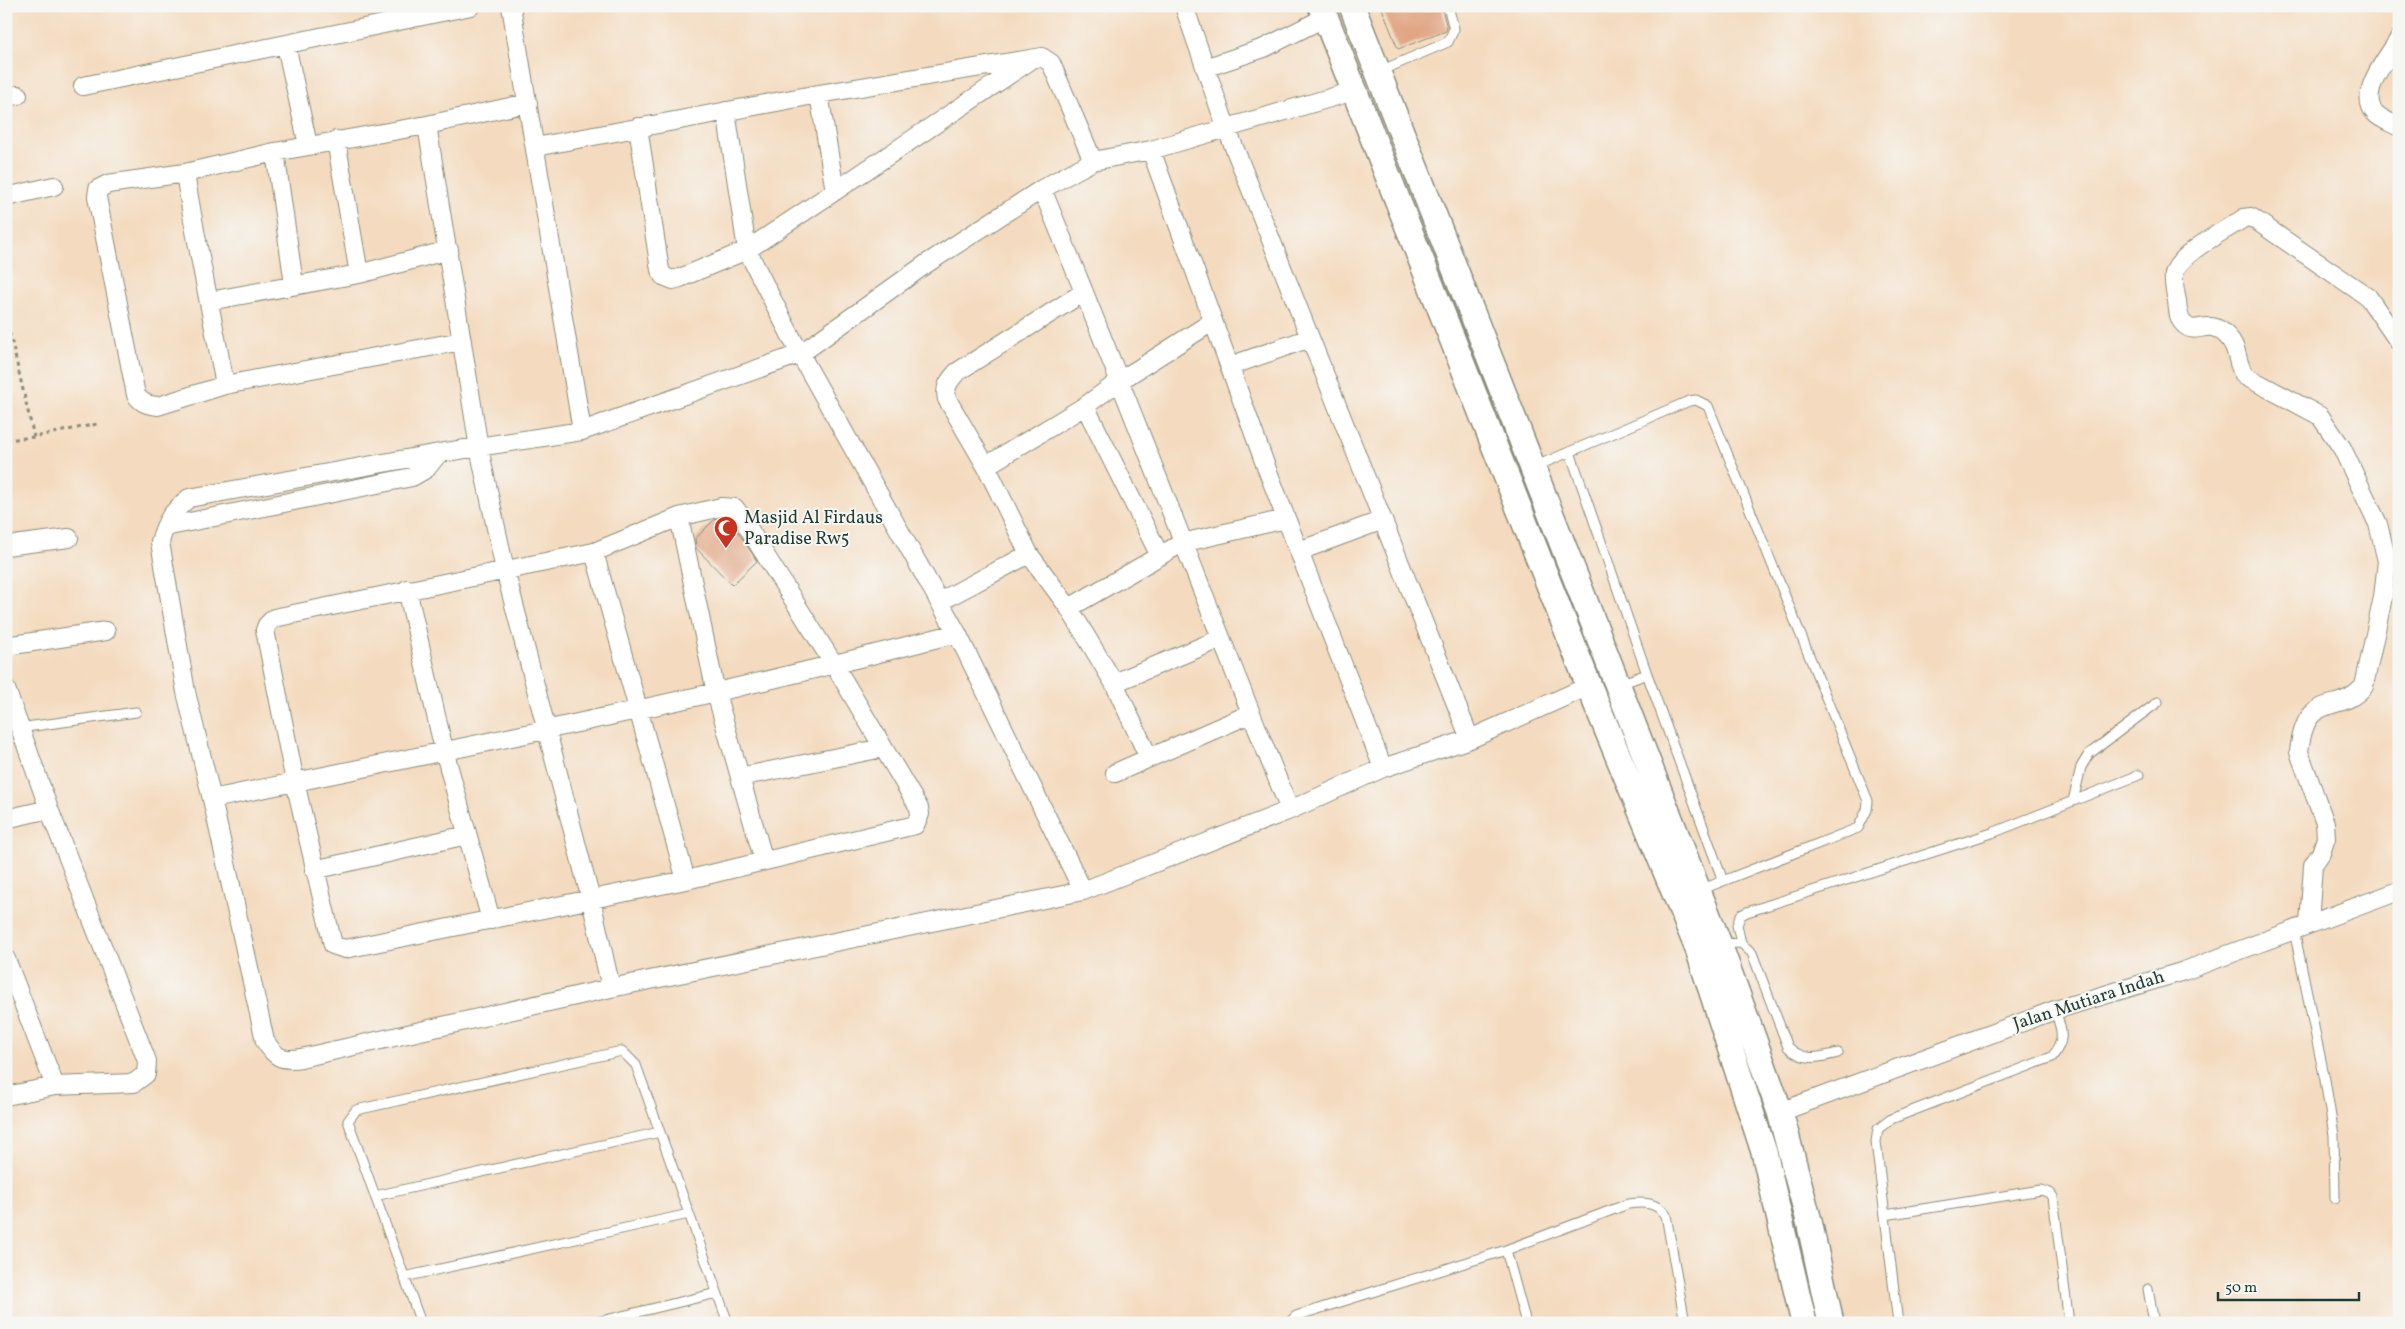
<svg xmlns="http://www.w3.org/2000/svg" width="2405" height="1329" viewBox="0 0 2405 1329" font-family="Vollkorn,serif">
<rect width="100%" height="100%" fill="#f6f6f2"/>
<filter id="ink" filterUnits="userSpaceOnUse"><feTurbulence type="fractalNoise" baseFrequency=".02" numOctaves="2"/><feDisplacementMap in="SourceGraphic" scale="10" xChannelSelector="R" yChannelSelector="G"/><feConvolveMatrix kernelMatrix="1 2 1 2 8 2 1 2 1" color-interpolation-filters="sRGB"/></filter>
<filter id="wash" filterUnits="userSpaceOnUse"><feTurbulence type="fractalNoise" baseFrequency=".0096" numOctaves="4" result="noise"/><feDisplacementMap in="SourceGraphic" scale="20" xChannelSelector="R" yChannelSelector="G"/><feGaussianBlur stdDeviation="1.12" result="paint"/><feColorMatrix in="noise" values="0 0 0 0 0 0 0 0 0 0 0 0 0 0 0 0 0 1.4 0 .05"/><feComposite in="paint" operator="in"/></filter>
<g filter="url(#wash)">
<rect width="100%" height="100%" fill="#f4dbbf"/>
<g id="blocks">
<path fill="#e1a685" d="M1381 6H1441L1447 28 1446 31 1398 49Z
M724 518 738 532 757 561 732 585 696 548 695 539 715 519Z"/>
</g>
</g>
<g filter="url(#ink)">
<use href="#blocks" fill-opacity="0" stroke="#8a8c7a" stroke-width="1"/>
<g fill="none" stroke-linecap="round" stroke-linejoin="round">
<defs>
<path id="service" d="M1380 71 1448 42 1454 29 1448 6
M1570 452 1647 674 1620 684
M1534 467 1689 401 1696 400 1708 406 1868 801 1867 810 1858 828 1700 890
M1647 674 1723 881
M19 728 136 712
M2073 801 2081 767 2089 754 2158 702
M2294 930 2325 1080 2334 1135 2335 1198
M1741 943 1737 925 1741 915 1747 912 1992 833 2139 775
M1720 944 1741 943 1752 953 1788 1047C1804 1062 1818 1058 1838 1053
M375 1196 660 1132
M1885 1215 2041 1190 2050 1193 2053 1197 2069 1323
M1506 1250 1526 1323
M404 1277 689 1214
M2148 1289 2154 1323
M421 1323 348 1121 356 1110 622 1051 636 1065 728 1323
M593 1323 717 1293
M1289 1323 1296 1316 1506 1250 1628 1204C1644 1202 1656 1202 1666 1215L1685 1323
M1898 1323 1876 1142 1878 1129 1891 1119 2052 1057C2066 1039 2062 1031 2055 1010"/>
<path id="minor" d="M511 6 582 431
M1184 6 1226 127 1470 739
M2399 39C2388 57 2357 93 2375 113 2380 119 2392 123 2399 127
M286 45 308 145
M1205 68 1264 48 1326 17
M83 86 471 6
M1354 91 1151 150 1093 161 1042 189 926 264 800 354 582 431 439 453 189 498C172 512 166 520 160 542L186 692 212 799 265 1041C276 1058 281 1061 301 1058L611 988 1083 891 1290 810 1383 768 1470 739 1589 686
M819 94 835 191
M6 97 18 95
M528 103 427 125 479 448 505 570 591 900 611 988
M726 111 747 250 1031 60
M427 125 275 152 185 173 108 184 98 189 97 197 136 395C142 404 149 405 158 406L225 385 462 341
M638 127 660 270 663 276 673 280 680 278 747 250 800 354 957 633 1083 891
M336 140 359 274
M535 147 819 94 1042 57 1051 63 1093 161
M1151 150 1265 464 1383 768
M275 152 294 284
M185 173C196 244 212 314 225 385
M1042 189C1127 395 1206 604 1290 810
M6 197 54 186
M1084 292 957 372C949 381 944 387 947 399L986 466 1029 554 1069 608 1114 683 1149 758
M209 301 359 274 449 250
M1230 366 1310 338
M1085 406 1160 556
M986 466 1085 406 1121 380 1212 322
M721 507 735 508 740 515 835 666 919 808 920 814 915 825 686 880 345 949 333 945 295 782 265 630 267 625 274 618 594 552 679 517Z
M679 517 716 693 764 861
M165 527 412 477 426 469 439 453
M6 546 69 538
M1299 551 1383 520
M594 552 686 880
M407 589 444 750 491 920
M939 602 1029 554
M1069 608 1182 543 1286 519
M6 646 106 631
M1114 683 1220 639
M6 689 49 809 147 1061 146 1074 134 1083 55 1086 6 1096
M1115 773 1250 714
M740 777 883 748
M212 799C461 748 711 698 957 633
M6 819 49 809
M314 870 467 835
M2309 924 2313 865 2321 853 2326 838 2325 823 2299 752C2306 687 2339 717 2364 686L2383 597 2387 561 2378 524 2342 448 2320 416 2245 376C2235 363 2240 348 2226 335 2208 317 2197 336 2185 325 2178 320 2178 309 2177 301 2175 292 2173 283 2174 274 2178 254 2226 230 2244 218L2251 217 2368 297 2399 342
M6 959 55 1086
M1780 1112 2055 1010 2184 971 2399 891"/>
<path id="secondary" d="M1321 6 1589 686 1698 949 1764 1152 1804 1323
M1352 6 1719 944 1780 1112 1809 1221 1831 1323"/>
</defs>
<use href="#service" stroke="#8a8c7a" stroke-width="11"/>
<use href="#minor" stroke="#8a8c7a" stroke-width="20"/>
<use href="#secondary" stroke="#8a8c7a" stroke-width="28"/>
<path stroke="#8a8c7a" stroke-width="3" stroke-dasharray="4 4" stroke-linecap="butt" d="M6 317 34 437
M6 440 34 437 97 424"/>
<use href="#service" stroke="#fff" stroke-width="9"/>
<use href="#minor" stroke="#fff" stroke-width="18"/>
<use href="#secondary" stroke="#fff" stroke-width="25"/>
</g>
</g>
<defs>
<symbol id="mosque-pin" viewBox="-11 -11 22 30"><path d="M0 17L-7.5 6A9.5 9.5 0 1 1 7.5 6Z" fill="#c8321e" stroke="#f6f6f2"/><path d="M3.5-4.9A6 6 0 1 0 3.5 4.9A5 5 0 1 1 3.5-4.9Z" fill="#fff"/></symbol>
</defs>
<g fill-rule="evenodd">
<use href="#mosque-pin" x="712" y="514" width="28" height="38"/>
</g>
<g text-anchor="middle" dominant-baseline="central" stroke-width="4" stroke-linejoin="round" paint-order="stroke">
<g font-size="18" fill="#1f3d34" stroke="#f6f6f2" text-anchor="start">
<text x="744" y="518">Masjid Al Firdaus<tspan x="744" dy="21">Paradise Rw5</tspan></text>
</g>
<g font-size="18" fill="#1f3d34" stroke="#f6f6f2">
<text transform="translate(2089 1001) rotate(-18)">Jalan Mutiara Indah</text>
</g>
</g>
<rect width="2405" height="1329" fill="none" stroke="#f6f6f2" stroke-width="25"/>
<path d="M2218 1292v8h141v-8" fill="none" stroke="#1f3d34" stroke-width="2.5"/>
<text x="2225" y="1292" font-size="15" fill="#1f3d34" stroke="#f6f6f2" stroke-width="4" paint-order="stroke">50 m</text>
</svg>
